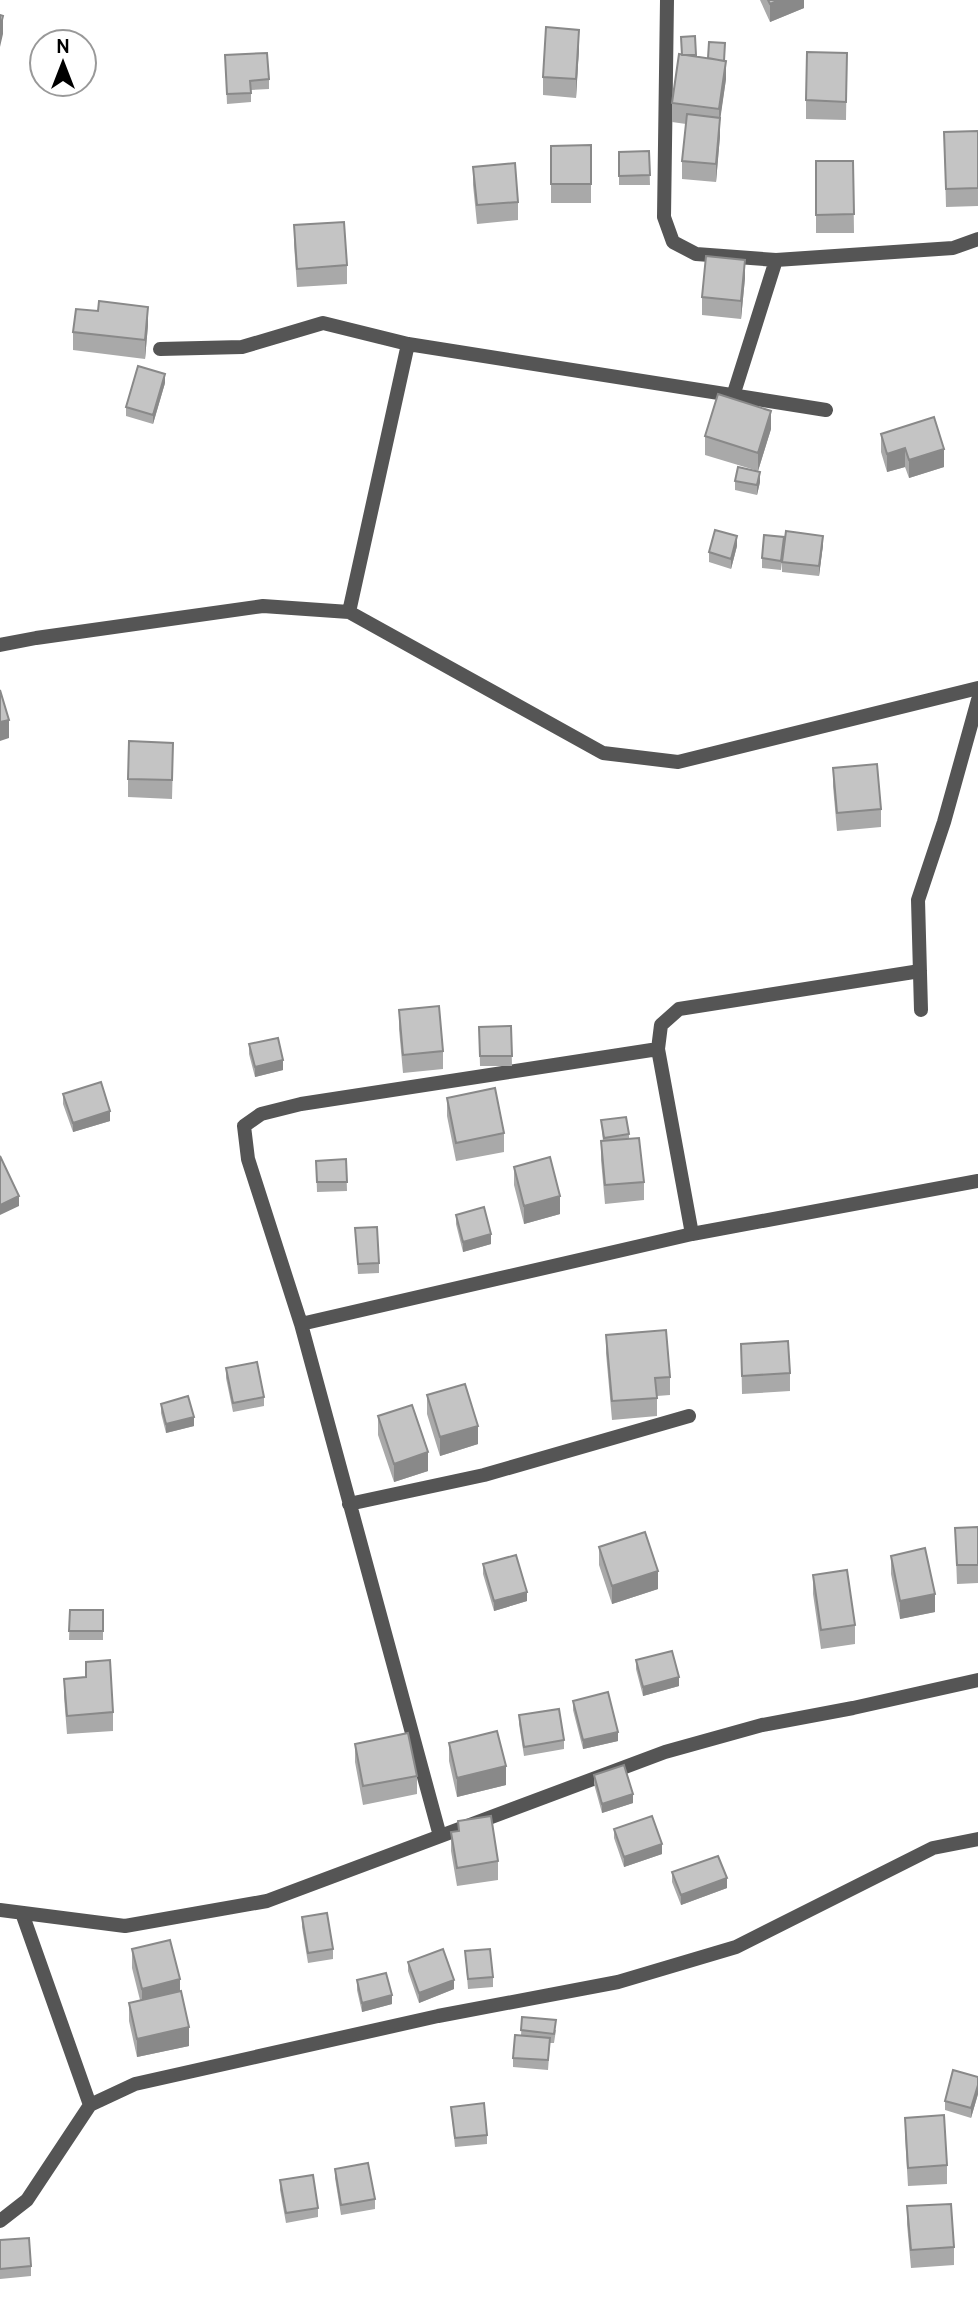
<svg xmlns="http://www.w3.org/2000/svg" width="978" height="2298" viewBox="0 0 978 2298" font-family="Cabin,sans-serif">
<rect width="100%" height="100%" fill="#fff"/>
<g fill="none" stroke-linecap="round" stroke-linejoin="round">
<path stroke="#555" stroke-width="14" d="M667 0 664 217 673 242 696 254 776 260 953 248 978 239
M160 349 242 347 323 323 408 344 826 410
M733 396 776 260
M349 612 408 344
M0 645 36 638 263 606 349 612 603 753 678 762 978 688
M921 1010 918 900 944 822 978 700
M692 1234 658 1049 661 1025 679 1009 920 971
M301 1324 692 1234 978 1181
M349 1504 484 1475 689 1416
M440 1836 301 1324 248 1159 244 1126 261 1114 301 1104 658 1049
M0 1910 125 1926 267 1901 665 1752 762 1725 853 1708 978 1680
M22 1913 90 2105
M0 2221 27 2200 90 2105 135 2084 438 2016 618 1982 736 1947 933 1848 978 1839"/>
</g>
<path fill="#a9a9a9" d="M760 0H804V8L770 22Z
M695 36 696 57 725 61 726 79 720 118V136L716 182 682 179V161L686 124 672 122V103L681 55Z
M579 48 576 98 543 95V77Z
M847 53 846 120 806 119V100Z
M225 55 269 79V89L251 90V102L227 104Z
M978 131V206L946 207 944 132Z
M591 145V203H551V146Z
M649 151 650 185H619V152Z
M816 161H853L854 233H816Z
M473 167 518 202V220L477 224 473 185Z
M294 225 347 265V284L297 287 294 244Z
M745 278 741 319 702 315V297Z
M98 311 148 325 145 359 73 350V332Z
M165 383 153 424 126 416V407Z
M771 429 758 471 705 455V436Z
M881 434 944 467 909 478 905 467 887 472 881 452Z
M735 481 760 482 757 495 735 490Z
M823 545 819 576 782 572V562Z
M737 546 731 569 709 562V552Z
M784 546 781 570 762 568V558Z
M173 761 172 799 128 797V779Z
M833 768 881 809V827L837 831 833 786Z
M399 1010 443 1051V1069L403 1073 399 1029Z
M511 1026 512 1066H480L479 1027Z
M249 1044 283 1070 255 1077 249 1054Z
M63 1094 110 1121 73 1132 63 1104Z
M447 1098 504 1133V1152L456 1161 447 1116Z
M601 1120 629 1134V1139L644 1182V1200L605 1204 601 1160V1141H603Z
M346 1159 347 1191 317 1192 316 1161Z
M514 1167 560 1214 524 1224 514 1185Z
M456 1215 491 1244 463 1252 456 1224Z
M355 1228 379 1263V1273L358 1274Z
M606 1335 670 1377V1395L657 1396V1416L612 1420 606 1353Z
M741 1344 790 1373V1391L742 1394Z
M226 1368 264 1397V1406L233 1412 226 1378Z
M427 1395 478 1444 440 1456 427 1414Z
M161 1404 194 1426 166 1433 161 1413Z
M378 1416 428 1471 394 1482 378 1435Z
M978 1527V1583L957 1584 955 1528Z
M599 1547 658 1589 612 1604 599 1565Z
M891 1556 935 1612 900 1619 891 1574Z
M483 1564 527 1601 494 1611 483 1574Z
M813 1575 855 1625V1644L821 1649 813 1594Z
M70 1610H103V1640H69Z
M636 1660 679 1686 643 1696 636 1669Z
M86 1662 113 1712V1731L67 1734 64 1697V1679L86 1677Z
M573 1701 618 1741 583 1749 573 1710Z
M519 1715 564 1740V1749L524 1756 519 1724Z
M449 1743 506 1785 457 1797 449 1761Z
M355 1744 417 1776V1794L363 1805 355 1762Z
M594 1775 633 1803 602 1813 594 1784Z
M458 1821 498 1861V1880L457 1886 451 1851V1832L458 1831Z
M614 1829 662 1854 624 1867 614 1838Z
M672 1872 727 1888 681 1905 672 1882Z
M302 1917 333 1949V1959L308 1963 302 1927Z
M132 1949 180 1991 189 2046 137 2057 129 2021V2003L140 2000 132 1968Z
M465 1951 493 1977V1987L468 1989Z
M408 1962 454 1989 419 2003 408 1971Z
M357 1980 392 2004 362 2012 357 1990Z
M522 2017 556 2030 554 2043H550L548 2070 513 2067V2058L521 2036Z
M978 2077V2094L971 2118 945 2110V2101Z
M451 2107 487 2135V2144L455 2147Z
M905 2118 947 2165V2184L908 2186 905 2136Z
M335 2169 375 2199V2209L341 2215 335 2178Z
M280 2180 318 2208V2217L286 2223 280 2190Z
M907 2206 954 2247V2265L911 2268 907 2224Z
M0 2240 31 2266V2276L0 2279Z"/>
<path fill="#898989" d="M779 0H804V8L770 22V4Z
M3 16V34L0 47V28Z
M579 30V48L576 98V79Z
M726 61V79L719 128V109Z
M720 118V136L716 182V164Z
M745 260V278L741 319V301Z
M148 307V325L145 359V340Z
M165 374V383L153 424V415Z
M771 411V429L758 471V453Z
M905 448V467L887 472V454Z
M944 449V467L909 478V460Z
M760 472V482L757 495V485Z
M737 536V546L731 569V559Z
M823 536V545L819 576V566Z
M9 720V738L0 741V722Z
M283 1060V1070L255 1077V1067Z
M110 1111V1121L73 1132V1123Z
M19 1196V1206L0 1215V1205Z
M560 1196V1214L524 1224V1206Z
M491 1234V1244L463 1252V1242Z
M194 1417V1426L166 1433V1424Z
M478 1426V1444L440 1456V1437Z
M428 1452V1471L394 1482V1464Z
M658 1571V1589L612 1604V1586Z
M527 1592V1601L494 1611V1601Z
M935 1594V1612L900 1619V1601Z
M679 1677V1686L643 1696V1687Z
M618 1732V1741L583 1749V1740Z
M506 1766V1785L457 1797V1778Z
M633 1794V1803L602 1813V1804Z
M662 1844V1854L624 1867V1857Z
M727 1878V1888L681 1905V1895Z
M180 1979V1998L142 2007V1989Z
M454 1980V1989L419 2003V1993Z
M392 1995V2004L362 2012V2003Z
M189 2027V2046L137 2057V2039Z
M978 2085V2094L971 2118V2108Z"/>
<path fill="#c4c4c4" stroke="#898989" stroke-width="2" d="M768 0H779L770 4Z
M0 15 3 16 0 28Z
M546 27 579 30 576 79 543 77Z
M695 36 696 55H682L681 37Z
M709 42 725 43 724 61 708 58Z
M807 52 847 53 846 102 806 100Z
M267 53 269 79 250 81 251 93 227 94 225 55Z
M679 54 726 61 719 109 672 103Z
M687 114 720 118 716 164 682 161Z
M978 131V188L946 189 944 132Z
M591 145V184H551V146Z
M649 151 650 175 619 176V152Z
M816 161H853L854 214 816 215Z
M515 163 518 202 477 205 473 167Z
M344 222 347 265 297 269 294 225Z
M706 256 745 260 741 301 702 297Z
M99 301 148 307 145 340 73 332 76 309 98 311Z
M138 366 165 374 153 415 126 407Z
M718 394 771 411 758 453 705 436Z
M934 417 944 449 909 460 905 448 887 454 881 434Z
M738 467 760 472 757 485 735 481Z
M715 530 737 536 731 559 709 552Z
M786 531 823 536 819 566 782 562Z
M764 535 784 537 781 561 762 558Z
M0 690 9 720 0 722Z
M129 741 173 743 172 780 128 779Z
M877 764 881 809 837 813 833 768Z
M439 1006 443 1051 403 1055 399 1010Z
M511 1026 512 1056H480L479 1027Z
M278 1038 283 1060 255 1067 249 1044Z
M101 1082 110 1111 73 1123 63 1094Z
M495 1088 504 1133 456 1143 447 1098Z
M626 1117 629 1134 604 1138 601 1120Z
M639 1138 644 1182 605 1185 601 1141Z
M0 1156 19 1196 0 1205Z
M550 1157 560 1196 524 1206 514 1167Z
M346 1159 347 1182H317L316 1161Z
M484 1207 491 1234 463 1242 456 1215Z
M377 1227 379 1263 358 1264 355 1228Z
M666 1330 670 1377 655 1378 657 1398 612 1401 606 1335Z
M788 1341 790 1373 742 1376 741 1344Z
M257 1362 264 1397 233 1403 226 1368Z
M465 1384 478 1426 440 1437 427 1395Z
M188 1396 194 1417 166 1424 161 1404Z
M412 1405 428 1452 394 1464 378 1416Z
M978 1527V1565H957L955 1528Z
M645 1532 658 1571 612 1586 599 1547Z
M925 1548 935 1594 900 1601 891 1556Z
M516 1555 527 1592 494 1601 483 1564Z
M847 1570 855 1625 821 1630 813 1575Z
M70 1610H103V1631H69Z
M672 1651 679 1677 643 1687 636 1660Z
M110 1660 113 1712 67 1716 64 1679 86 1677V1662Z
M608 1692 618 1732 583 1740 573 1701Z
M559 1709 564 1740 524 1747 519 1715Z
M497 1731 506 1766 457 1778 449 1743Z
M408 1733 417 1776 363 1786 355 1744Z
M624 1765 633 1794 602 1804 594 1775Z
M491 1816 498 1861 457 1868 451 1832 459 1831 458 1821Z
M652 1816 662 1844 624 1857 614 1829Z
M718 1856 727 1878 681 1895 672 1872Z
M327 1913 333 1949 308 1953 302 1917Z
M170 1940 180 1979 142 1989 132 1949Z
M443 1949 454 1980 419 1993 408 1962Z
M490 1949 493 1977 468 1979 465 1951Z
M386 1973 392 1995 362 2003 357 1980Z
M181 1991 189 2027 137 2039 129 2003Z
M522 2017 556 2020 554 2034 521 2030Z
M515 2035 550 2038 548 2060 513 2058Z
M953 2070 978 2077V2085L971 2108 945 2101Z
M484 2103 487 2135 455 2138 451 2107Z
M944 2115 947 2165 908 2168 905 2118Z
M368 2163 375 2199 341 2205 335 2169Z
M313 2175 318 2208 286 2213 280 2180Z
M951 2204 954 2247 911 2250 907 2206Z
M29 2238 31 2266 0 2269V2240Z"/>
<g transform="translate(63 63)"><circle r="33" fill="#ffffff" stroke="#999999" stroke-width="2"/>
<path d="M0-5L12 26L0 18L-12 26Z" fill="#000000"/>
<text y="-10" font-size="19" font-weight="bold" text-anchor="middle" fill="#000000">N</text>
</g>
</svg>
